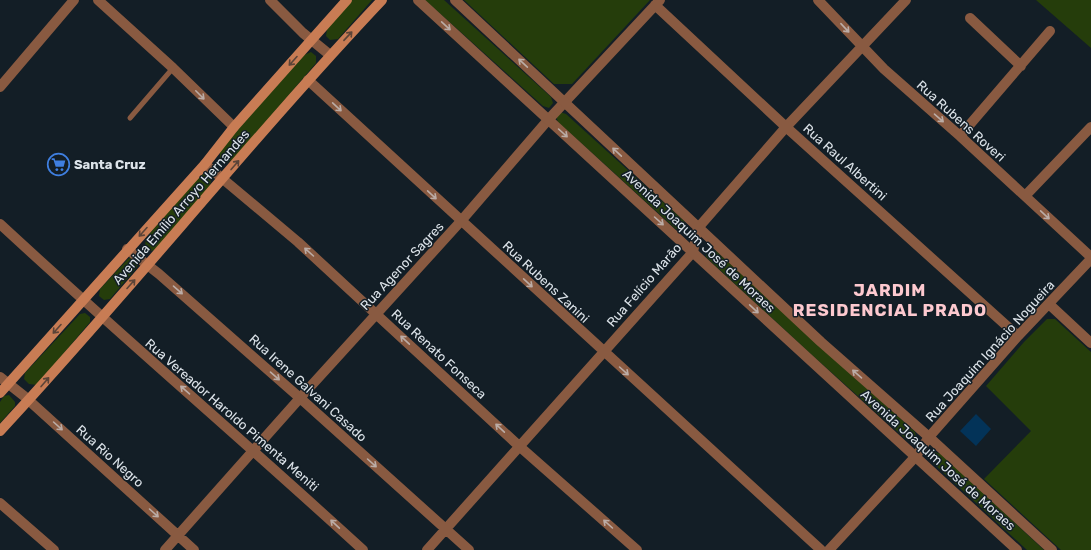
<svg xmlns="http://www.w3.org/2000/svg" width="1091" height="550" viewBox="0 0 1091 550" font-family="Rubik,sans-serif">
<rect width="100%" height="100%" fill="#131e26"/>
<path fill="#253d0b" d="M352 0H372L338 39 330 40 326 36 327 29Z
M425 0H444L551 97 553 103 549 108 543 106Z
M464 0H650L572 84H554Z
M1036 0H1091V48Z
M311 52 316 56V63L234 159 226 163 220 159V150L304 55Z
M560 112 566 114 684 221 685 224 682 230 676 229 558 122 556 116Z
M205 174 211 179 210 186 157 249 151 251 145 246 146 238 199 175Z
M710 250 716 251 915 432 916 438 911 441 907 440 812 355 706 257 707 251Z
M132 257 138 263 137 267 110 299 104 300 99 296 100 289 128 259Z
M85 313 90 317V322L37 385 29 384 24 379 25 373 80 314Z
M1047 319H1055L1091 352V550H1061L984 479 1031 431 986 386 1024 342Z
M9 395 15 402V406L0 423V402L4 396Z
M934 452 941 454 1044 550H1027L933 463 930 457Z"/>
<path fill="#033358" d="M976 414 991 429 976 446 960 431Z"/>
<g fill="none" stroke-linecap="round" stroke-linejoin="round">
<path stroke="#895a41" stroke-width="5" d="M130 118 173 68"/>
<path stroke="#895a41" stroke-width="10" d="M98 0 173 68 234 127
M270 0 303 33 330 55
M818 0 884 69 960 136 1091 257
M655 5 786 127 1018 336
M970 18 1021 66
M308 80 821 550
M0 87 74 0
M960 136 1050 31
M205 164 298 242 519 446 637 550
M1025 196 1091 127
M0 224C120 335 243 440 363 550
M127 249 159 274 300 398 469 550
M1050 305 1091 343
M0 377 24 396 194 550
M0 503 54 550
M165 550 300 398 461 221 548 120 660 0
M427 550 693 252 698 228 786 127 906 0
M829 550 916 456 929 437 1018 336 1091 259"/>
<path stroke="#895a41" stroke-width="10" d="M418 0 1017 550
M455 0 821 342 929 437 1052 550"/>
<path stroke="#c87c54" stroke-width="10" d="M0 393 205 164 234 127 347 0
M0 431C131 290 250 140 382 0"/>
</g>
<defs><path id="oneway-shaft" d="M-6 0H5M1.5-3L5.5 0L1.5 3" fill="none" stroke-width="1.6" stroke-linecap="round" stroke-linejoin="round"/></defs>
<g stroke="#bbaca6">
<use href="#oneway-shaft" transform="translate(446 26) rotate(43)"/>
<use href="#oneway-shaft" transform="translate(845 28) rotate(47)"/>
<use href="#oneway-shaft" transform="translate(523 63) rotate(-137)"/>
<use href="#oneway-shaft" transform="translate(200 95) rotate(45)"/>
<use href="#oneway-shaft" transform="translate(337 107) rotate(43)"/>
<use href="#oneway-shaft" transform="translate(939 118) rotate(41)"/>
<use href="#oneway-shaft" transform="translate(563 133) rotate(42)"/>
<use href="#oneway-shaft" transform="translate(617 152) rotate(-137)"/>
<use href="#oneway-shaft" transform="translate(432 195) rotate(43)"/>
<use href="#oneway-shaft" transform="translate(1045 215) rotate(43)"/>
<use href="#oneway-shaft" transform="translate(659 221) rotate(42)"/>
<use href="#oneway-shaft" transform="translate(309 252) rotate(-138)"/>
<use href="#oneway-shaft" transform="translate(528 283) rotate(43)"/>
<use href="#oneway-shaft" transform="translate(178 290) rotate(41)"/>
<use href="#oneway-shaft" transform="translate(754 309) rotate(43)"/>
<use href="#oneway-shaft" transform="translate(405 340) rotate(-137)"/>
<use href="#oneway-shaft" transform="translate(624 371) rotate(42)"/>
<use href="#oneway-shaft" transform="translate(857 374) rotate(-139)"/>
<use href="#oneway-shaft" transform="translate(275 376) rotate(41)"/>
<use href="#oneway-shaft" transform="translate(185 390) rotate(-139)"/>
<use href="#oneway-shaft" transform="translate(58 426) rotate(42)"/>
<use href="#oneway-shaft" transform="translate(500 428) rotate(-137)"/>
<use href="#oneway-shaft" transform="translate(372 463) rotate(42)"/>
<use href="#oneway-shaft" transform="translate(154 513) rotate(42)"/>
<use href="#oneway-shaft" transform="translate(335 524) rotate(-137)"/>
<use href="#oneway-shaft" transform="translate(608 524) rotate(-138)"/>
</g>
<g stroke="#5b4438">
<use href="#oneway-shaft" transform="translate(348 36) rotate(-47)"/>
<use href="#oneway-shaft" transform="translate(293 61) rotate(132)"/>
<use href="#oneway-shaft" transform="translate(235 165) rotate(-49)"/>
<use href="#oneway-shaft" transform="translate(143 232) rotate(132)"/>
<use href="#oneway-shaft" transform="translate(131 284) rotate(-48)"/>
<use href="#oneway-shaft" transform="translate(57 329) rotate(132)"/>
<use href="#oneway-shaft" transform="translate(45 382) rotate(-49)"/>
</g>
<defs>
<symbol id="supermarket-ring" viewBox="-11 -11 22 22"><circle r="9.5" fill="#131e26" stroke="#3f7fe0" stroke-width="1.5"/><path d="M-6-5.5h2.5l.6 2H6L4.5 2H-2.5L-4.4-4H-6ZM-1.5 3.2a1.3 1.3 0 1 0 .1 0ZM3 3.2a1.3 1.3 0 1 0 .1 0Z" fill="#3f7fe0"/></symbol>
</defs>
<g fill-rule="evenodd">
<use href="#supermarket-ring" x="46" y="152" width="25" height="25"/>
</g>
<g text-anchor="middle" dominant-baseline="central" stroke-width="3" stroke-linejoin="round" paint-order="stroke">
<g font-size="13" fill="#dce3e9" stroke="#131e26">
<text transform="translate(961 121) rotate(42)">Rua Rubens Roveri</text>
<text transform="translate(845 162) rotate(42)">Rua Raul Albertini</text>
<text transform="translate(181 207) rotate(-49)">Avenida Emílio Arroyo Hernandes</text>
<text transform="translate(699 241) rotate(43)">Avenida Joaquim José de Moraes</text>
<text transform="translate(402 266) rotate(-47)">Rua Agenor Sagres</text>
<text transform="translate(546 282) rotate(43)">Rua Rubens Zanini</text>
<text transform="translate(644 285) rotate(-49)">Rua Felício Marão</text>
<text transform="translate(990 351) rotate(-48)">Rua Joaquim Ignácio Nogueira</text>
<text transform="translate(439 354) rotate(43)">Rua Renato Fonseca</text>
<text transform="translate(308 388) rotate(42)">Rua Irene Galvani Casado</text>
<text transform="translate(232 415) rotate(41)">Rua Vereador Haroldo Pimenta Meniti</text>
<text transform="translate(110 456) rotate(42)">Rua Rio Negro</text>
<text transform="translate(938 460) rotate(42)">Avenida Joaquim José de Moraes</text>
</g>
<g font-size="13" font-weight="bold" fill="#dce3e9" stroke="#131e26" text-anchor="start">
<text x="74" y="164">Santa Cruz</text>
</g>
<g font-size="17" font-weight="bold" letter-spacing="1" fill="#fdc9cf" stroke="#131e26">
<text x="890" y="290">JARDIM<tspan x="890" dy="20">RESIDENCIAL PRADO</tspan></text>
</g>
</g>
</svg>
